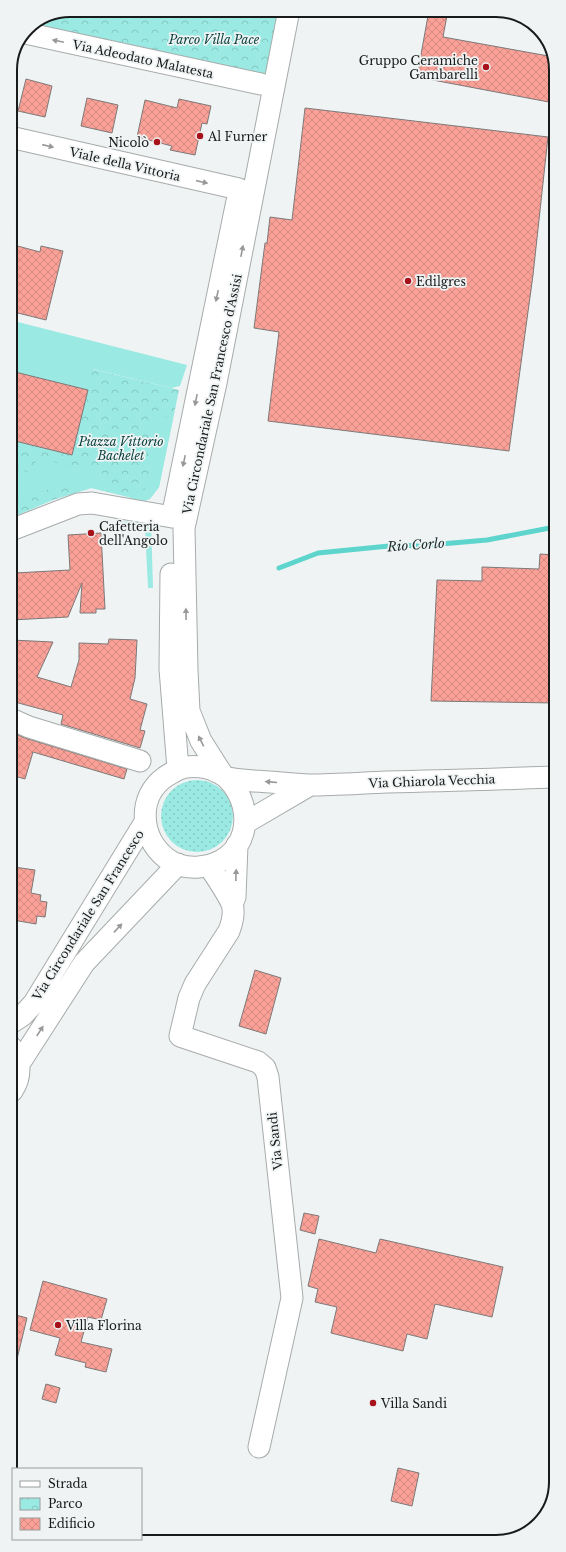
<svg xmlns="http://www.w3.org/2000/svg" width="566" height="1552" viewBox="0 0 566 1552" font-family="'Libre Baskerville',serif">
<defs>
<pattern id="grass-dots" width="8" height="8" patternUnits="userSpaceOnUse"><rect width="8" height="8" fill="#9ae9e3"/><path d="M2 2h.1M6 6h.1" fill="none" stroke="#84c7c2" stroke-width="1.8" stroke-linecap="round"/></pattern>
<pattern id="park-crowns" width="20" height="18" patternUnits="userSpaceOnUse"><rect width="20" height="18" fill="#9ae9e3"/><path d="M2 6a3 3 0 1 1 6 0M12 15a3 3 0 1 1 6 0" fill="none" stroke="#84c7c2"/></pattern>
<pattern id="building-cross-hatch" width="8" height="8" patternUnits="userSpaceOnUse"><rect width="8" height="8" fill="#f9a097"/><path d="M0 0l8 8M0 8l8-8" fill="none" stroke="#d58982"/></pattern>
</defs>
<rect width="100%" height="100%" fill="#eff3f3"/>
<path fill="url(#grass-dots)" d="M161 816a36 36 0 1 1 72 0a36 36 0 1 1-72 0Z"/>
<path fill="url(#park-crowns)" d="M70 10H280L267 81 28 27Z
M92 369 179 390 159 487 150 499 144 501 91 488 53 500 11 518V440L72 455Z"/>
<path fill="#9ae9e3" d="M10 320 187 365 180 386 171 388 93 369 88 390 11 371Z
M155 414 173 419 159 487 152 496 147 500 144 501 130 498 133 488 145 490 159 430 146 428C148 421 148 416 155 414Z
M37 458 112 476 108 491 91 488 75 493 71 481 11 503V472L18 474 19 470 33 473Z
M151 521 153 588H148L145 527 117 528 116 522Z"/>
<g fill="none" stroke-linecap="round" stroke-linejoin="round">
<path stroke="#5dd5cd" stroke-width="5" d="M279 568 318 553 399 545 418 546 487 540 555 527"/>
</g>
<path fill="url(#building-cross-hatch)" stroke="#7d7978" d="M429 10H448L443 37 554 57V103L417 77Z
M26 79 52 86 45 117 18 111Z
M87 98 118 105 112 133 81 126Z
M179 99 211 106 207 124 202 123 195 155 170 150 172 146 137 137 145 100 177 108Z
M305 108 548 137 533 275 509 451 268 421 279 332 254 328 265 243H267L270 217 292 220Z
M10 244 40 252 41 246 63 251 46 320 10 311Z
M11 371 88 390 72 455 11 440Z
M101 533 105 609H96V613H80L82 583 68 617 11 620V583L16 582 15 573 70 570 68 535Z
M540 554 555 555V703L431 701 437 580 482 581V567L539 569Z
M109 639 137 640 135 678 130 699 147 704 140 730 145 731 140 748 61 724 63 715 11 701V640L53 642 37 677 71 687 79 660V643L108 644Z
M11 732 25 738 127 769 124 779 33 752 25 779 11 775Z
M14 867 35 870 31 893 41 895 40 901 47 902 45 917 37 916 36 924 13 920 16 904 11 903V882Z
M255 970 281 978 266 1034 239 1026Z
M304 1213 319 1216 315 1234 300 1230Z
M319 1239 376 1253 380 1239 503 1267 492 1317 435 1304 427 1339 407 1334 403 1351 331 1333 337 1307 315 1302 318 1289 308 1286Z
M43 1281 107 1299 101 1320 88 1317 81 1342 112 1349 106 1372 85 1367 86 1363 55 1355 60 1338 30 1330Z
M12 1314 27 1318 17 1359H12Z
M46 1384 60 1388 56 1403 42 1399Z
M398 1468 419 1473 412 1506 391 1501Z"/>
<g fill="none" stroke-linecap="round" stroke-linejoin="round">
<defs>
<path id="minor" d="M25 33 261 84
M10 137 239 189
M172 517 237 201
M11 530 78 504 92 503 172 517
M171 574 170 669 178 769
M11 719 29 727 140 761
M222 774 201 741 189 711 187 670 184 528 216 383 289 10
M227 778C259 810 247 863 199 867 187 868 175 865 166 858 140 837 137 797 165 777 172 773 178 768 186 767 196 766 208 767 217 772 221 773 225 777 228 778 236 780 246 780 254 781 272 782 291 784 309 785 335 785 361 783 387 782 443 781 499 779 555 777
M245 823 310 785
M209 866C215 875 228 894 232 904 235 913 232 923 229 931L195 984 189 998 180 1036 258 1062 265 1068 268 1077 292 1298 259 1447
M232 904 235 897 237 845
M11 1023 23 1015 34 1003 145 822
M11 1047C22 1060 21 1078 12 1091
M19 1064 84 963 178 864"/>
</defs>
<use href="#minor" stroke="#a7acab" stroke-width="23"/>
<use href="#minor" stroke="#fff" stroke-width="21"/>
</g>
<defs><path id="oneway-solid" d="M-6-.8H1V-3.2L6.5 0L1 3.2V.8H-6Z"/></defs>
<g fill="#989898">
<use href="#oneway-solid" transform="translate(58 41) rotate(-168)"/>
<use href="#oneway-solid" transform="translate(48 146) rotate(13)"/>
<use href="#oneway-solid" transform="translate(202 182) rotate(13)"/>
<use href="#oneway-solid" transform="translate(242 251) rotate(-79)"/>
<use href="#oneway-solid" transform="translate(217 296) rotate(102)"/>
<use href="#oneway-solid" transform="translate(196 400) rotate(101)"/>
<use href="#oneway-solid" transform="translate(184 461) rotate(102)"/>
<use href="#oneway-solid" transform="translate(186 614) rotate(-91)"/>
<use href="#oneway-solid" transform="translate(201 741) rotate(-117)"/>
<use href="#oneway-solid" transform="translate(271 782) rotate(-175)"/>
<use href="#oneway-solid" transform="translate(236 875) rotate(-88)"/>
<use href="#oneway-solid" transform="translate(118 928) rotate(-47)"/>
<use href="#oneway-solid" transform="translate(40 1031) rotate(-57)"/>
</g>
<g fill="#a7111a" stroke="#eff3f3" stroke-width="1.5">
<circle cx="486" cy="67" r="4"/>
<circle cx="200" cy="136" r="4"/>
<circle cx="157" cy="142" r="4"/>
<circle cx="408" cy="281" r="4"/>
<circle cx="91" cy="533" r="4"/>
<circle cx="58" cy="1325" r="4"/>
<circle cx="373" cy="1403" r="4"/>
</g>
<g text-anchor="middle" dominant-baseline="central" stroke-width="3.5" stroke-linejoin="round" paint-order="stroke">
<g font-size="12" font-style="italic" fill="#0b4340" stroke="#eff3f3">
<text x="214" y="39">Parco Villa Pace</text>
<text x="121" y="441">Piazza Vittorio<tspan x="121" dy="14">Bachelet</tspan></text>
</g>
<g font-size="12" fill="#191b1b" stroke="#eff3f3">
<text transform="translate(143 59) rotate(12)">Via Adeodato Malatesta</text>
<text transform="translate(125 164) rotate(13)">Viale della Vittoria</text>
<text transform="translate(212 394) rotate(-78)">Via Circondariale San Francesco d'Assisi</text>
<text transform="translate(432 781) rotate(-2)">Via Ghiarola Vecchia</text>
<text transform="translate(88 915) rotate(-58)">Via Circondariale San Francesco</text>
<text transform="translate(275 1141) rotate(-96)">Via Sandi</text>
</g>
<g font-size="12" fill="#191b1b" stroke="#eff3f3" text-anchor="start">
<text x="478" y="60" text-anchor="end">Gruppo Ceramiche<tspan x="478" dy="14">Gambarelli</tspan></text>
<text x="208" y="136">Al Furner</text>
<text x="149" y="142" text-anchor="end">Nicolò</text>
<text x="416" y="281">Edilgres</text>
<text x="99" y="526">Cafetteria<tspan x="99" dy="14">dell'Angolo</tspan></text>
<text x="66" y="1325">Villa Florina</text>
<text x="381" y="1403">Villa Sandi</text>
</g>
<g font-size="13" font-style="italic" fill="#192e2d" stroke="#eff3f3">
<text transform="translate(416 545) rotate(-4)">Rio Corlo</text>
</g>
</g>
<path d="M0 0H566V1552H0ZM70 17H496A53 53 0 0 1 549 70V1482A53 53 0 0 1 496 1535H70A53 53 0 0 1 17 1482V70A53 53 0 0 1 70 17Z" fill="#eff3f3" fill-rule="evenodd"/>
<path fill="none" stroke="#191b1b" stroke-width="2" d="M70 17H496A53 53 0 0 1 549 70V1482A53 53 0 0 1 496 1535H70A53 53 0 0 1 17 1482V70A53 53 0 0 1 70 17Z"/>
<rect x="12" y="1468" width="130" height="72" fill="#eff3f3" stroke="#999d9d"/>
<rect x="20" y="1481" width="20" height="6" fill="#ffffff" stroke="#999d9d"/>
<text x="48" y="1488" font-size="12" fill="#191b1b">Strada</text>
<rect x="20" y="1498" width="20" height="12" fill="url(#park-crowns)" stroke="#999d9d"/>
<text x="48" y="1508" font-size="12" fill="#191b1b">Parco</text>
<rect x="20" y="1518" width="20" height="12" fill="url(#building-cross-hatch)" stroke="#999d9d"/>
<text x="48" y="1528" font-size="12" fill="#191b1b">Edificio</text>
</svg>
